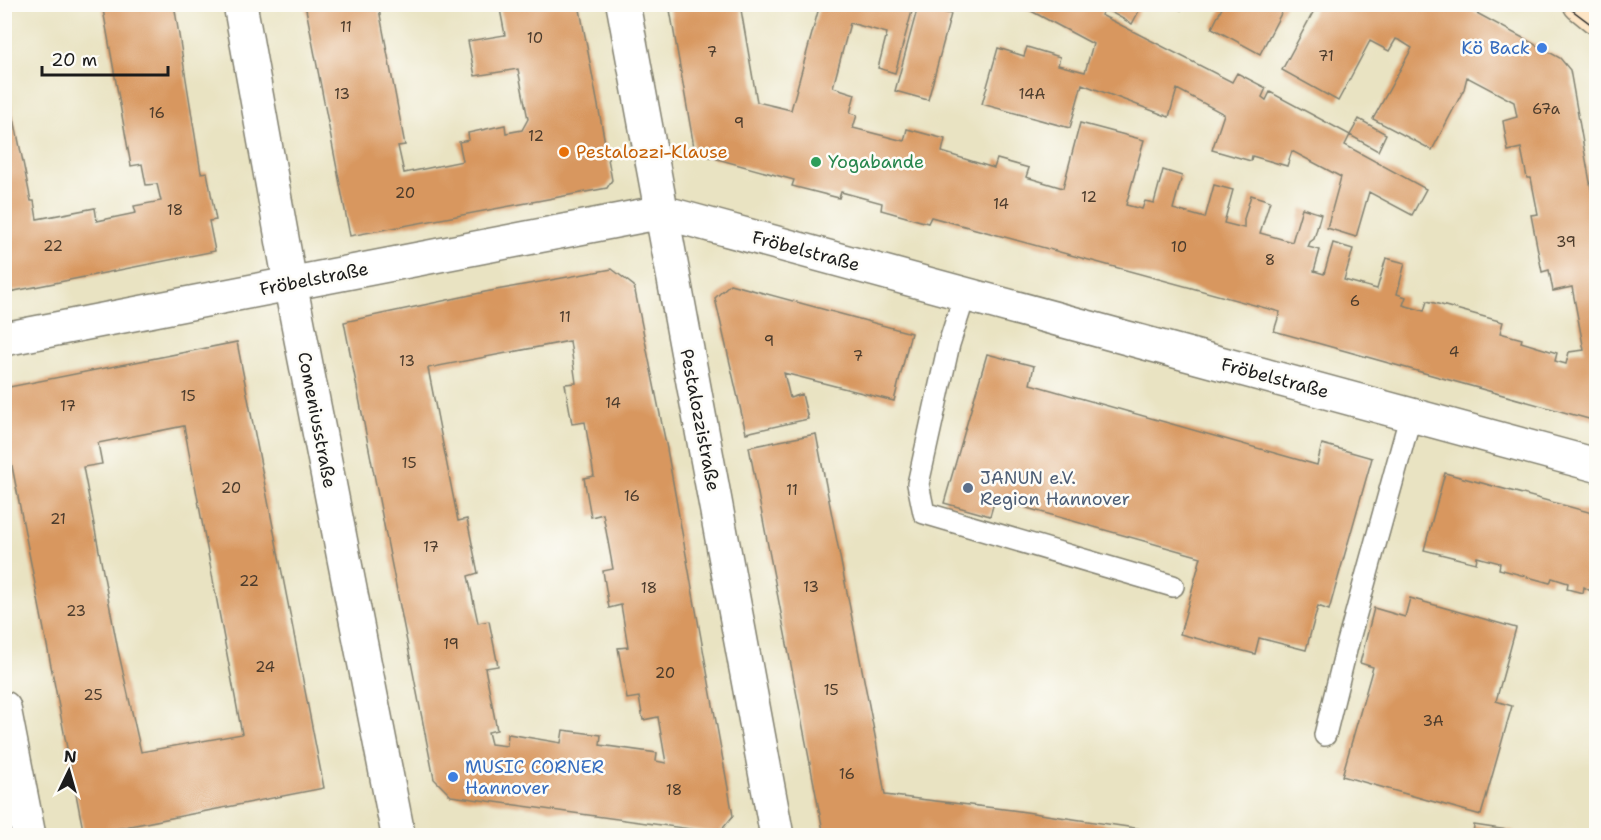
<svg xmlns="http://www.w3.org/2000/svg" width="1601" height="840" viewBox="0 0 1601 840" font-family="'Shantell Sans',sans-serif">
<rect width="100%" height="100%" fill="#fdfcf7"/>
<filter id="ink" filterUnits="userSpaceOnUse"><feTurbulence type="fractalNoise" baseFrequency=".0167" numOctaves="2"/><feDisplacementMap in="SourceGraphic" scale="12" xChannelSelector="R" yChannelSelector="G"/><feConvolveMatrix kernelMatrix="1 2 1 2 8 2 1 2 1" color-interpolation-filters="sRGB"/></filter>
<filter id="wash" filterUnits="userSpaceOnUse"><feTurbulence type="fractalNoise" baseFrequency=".008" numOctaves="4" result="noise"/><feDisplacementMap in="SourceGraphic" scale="24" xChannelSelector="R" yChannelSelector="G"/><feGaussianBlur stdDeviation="1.35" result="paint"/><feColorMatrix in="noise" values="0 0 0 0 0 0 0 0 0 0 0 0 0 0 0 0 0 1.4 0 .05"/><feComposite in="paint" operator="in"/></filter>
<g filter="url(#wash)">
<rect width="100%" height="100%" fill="#e9e3c2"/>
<g id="blocks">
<path fill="#d8975e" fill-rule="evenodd" d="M102 4H174L201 173 207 172 216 220 209 221 215 251 4 293V70L31 201H34L37 219 95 208 97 221 136 213 134 206 161 201 157 184 146 185 142 164 131 166Z
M305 4H378L405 145 398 146 404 173 463 161 459 142 469 140 468 133 505 125 506 133 522 130 528 119 518 69 475 76 468 41 505 35 499 4H579L612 180 607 188 350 236Z
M669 4H740L757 102 791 110 820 4H914L895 73 878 68 887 33 850 23 833 87 855 94 850 113 857 115 853 128 904 141 907 129 945 139 942 152 994 168 997 159 1029 168 1026 177 1063 188 1080 123 1144 140 1126 205 1142 209 1145 201 1154 203 1163 170 1182 176 1173 209 1205 218 1214 185 1233 190 1224 223 1244 228V219L1251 195 1270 201 1260 233 1285 240 1292 242 1302 208 1321 214 1314 239 1310 242 1308 247 1320 250 1314 271 1324 274 1333 243 1353 249 1344 280 1377 289 1386 258 1405 263 1397 294 1406 297 1403 305 1424 311 1427 301 1503 322 1500 333 1522 339 1521 342 1557 353 1555 361 1566 364 1569 352 1584 350 1572 287 1553 291 1549 270 1542 272 1531 215 1538 214 1531 178H1527L1521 148 1508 151 1503 121 1517 117 1514 102 1467 77 1464 89 1432 150 1373 119 1412 48 1401 41 1396 39 1389 51 1370 41 1338 101 1282 70 1317 5H1462L1560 58 1570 70 1596 216V421L1274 331 1280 312 931 217 928 223 881 210 882 203 841 192 839 198 792 186 794 180 695 153Z
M1018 4H1097L1105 9 1101 15 1232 82 1237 73 1266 88 1262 97 1266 100 1270 92 1350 135 1359 119 1386 134 1378 151 1350 135 1345 145 1426 189 1412 215 1369 192 1356 237 1327 228 1341 177 1292 151 1287 166 1252 156 1251 161 1212 150 1224 114 1177 89 1169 117 1082 84 1070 128 982 104 998 48 1024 56 1027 47 1060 57 1058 65 1085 72 1093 44Z
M1107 4H1133L1140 9 1132 24 1105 9Z
M1170 4H1184L1181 10Z
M1224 4H1286L1260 54 1212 28Z
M918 6 951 14 928 100 895 91Z
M612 269 634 286 667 449 733 816 719 833 451 796 434 779 344 322 485 292ZM570 341 576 383 565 384 572 424 585 422 594 476 584 478 591 517 603 514 613 569 603 571 609 608 621 605 628 647 618 648 627 699 639 697 643 720 658 717 666 763 656 761 657 753 600 745 601 735 563 730 561 743 508 734 507 746 491 744 488 732 497 730 485 668 498 666 489 621 478 623 468 576 478 573 467 519 458 521 428 368Z
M730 284 911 333 894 401 784 373 790 398 802 394 808 419 746 433 715 298Z
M237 342 324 788 84 835 4 425V388ZM184 426 242 734 141 752 118 650 83 467 102 464 98 443Z
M987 354 1034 366 1030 384 1317 465 1322 444 1372 458 1329 610 1318 606 1306 650 1259 638 1255 654 1180 634 1201 557 995 499 990 516 944 503Z
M816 434 876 741 885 795 1012 810 1190 836H824L749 447Z
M1445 473 1596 514V600L1594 593 1584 587 1583 593 1567 589 1568 583 1552 578 1550 583 1499 569 1500 563 1477 557 1476 563 1424 550Z
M1410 598 1516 628 1496 701 1512 706 1481 815 1342 776 1373 667 1360 663 1374 608 1405 617Z
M1596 745V765H1595L1592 746Z
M1474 825 1514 831V836H1473Z"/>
</g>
</g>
<g filter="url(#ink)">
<use href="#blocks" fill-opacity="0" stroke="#82806f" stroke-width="1.5"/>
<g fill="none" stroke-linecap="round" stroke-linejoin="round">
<defs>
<path id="lane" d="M965 294 949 344 918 484 924 513 1173 586
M1325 735 1347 646 1411 414"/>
<path id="street" d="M240 4 290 283 398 834
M623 4 777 836
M4 339 662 212 1596 465
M4 708 29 836"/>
<path id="secondary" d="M1580 4 1596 17"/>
</defs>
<use href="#lane" stroke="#82806f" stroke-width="24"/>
<use href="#street" stroke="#82806f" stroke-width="36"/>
<use href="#secondary" stroke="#82806f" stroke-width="36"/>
<use href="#lane" stroke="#fff" stroke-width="21"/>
<use href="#street" stroke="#fff" stroke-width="33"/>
<use href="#secondary" stroke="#fde5c5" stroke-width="33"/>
<path stroke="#1c1c1c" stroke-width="1.5" d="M1564 4 1596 28"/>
</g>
</g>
<g fill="#3f7fe0" stroke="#fdfcf7" stroke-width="2">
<circle cx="1542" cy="48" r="6"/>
<circle cx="453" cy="777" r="6"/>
</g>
<circle fill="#e8710a" stroke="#fdfcf7" stroke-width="2" cx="564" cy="152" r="6"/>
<circle fill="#2e9e5b" stroke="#fdfcf7" stroke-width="2" cx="816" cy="162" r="6"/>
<circle fill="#5c6f8a" stroke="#fdfcf7" stroke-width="2" cx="968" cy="488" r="6"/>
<g text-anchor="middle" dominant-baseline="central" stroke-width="5" stroke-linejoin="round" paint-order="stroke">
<g font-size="15" fill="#4b3b2c">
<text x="346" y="27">11</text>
<text x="535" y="38">10</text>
<text x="712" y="52">7</text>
<text x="1326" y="56">71</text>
<text x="342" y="94">13</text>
<text x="1032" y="94">14A</text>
<text x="1546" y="109">67a</text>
<text x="157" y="113">16</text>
<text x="739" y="123">9</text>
<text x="536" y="136">12</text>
<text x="405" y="193">20</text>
<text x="1089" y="197">12</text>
<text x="1001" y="204">14</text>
<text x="175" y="210">18</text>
<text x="1566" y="242">39</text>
<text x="53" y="246">22</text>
<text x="1179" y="247">10</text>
<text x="1270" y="260">8</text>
<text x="1355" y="301">6</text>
<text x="565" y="317">11</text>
<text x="769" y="341">9</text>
<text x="1454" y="352">4</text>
<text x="858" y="356">7</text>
<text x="407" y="361">13</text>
<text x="188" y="396">15</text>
<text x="613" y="403">14</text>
<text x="68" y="406">17</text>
<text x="409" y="463">15</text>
<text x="231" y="488">20</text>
<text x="792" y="490">11</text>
<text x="632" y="496">16</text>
<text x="58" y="519">21</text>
<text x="431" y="547">17</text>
<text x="249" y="581">22</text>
<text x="811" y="587">13</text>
<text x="649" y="588">18</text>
<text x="76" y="611">23</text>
<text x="451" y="644">19</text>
<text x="265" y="667">24</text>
<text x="665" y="673">20</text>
<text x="831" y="690">15</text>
<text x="93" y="695">25</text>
<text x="1433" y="721">3A</text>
<text x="847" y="774">16</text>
<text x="674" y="790">18</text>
</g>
<g font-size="18" fill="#366cbe" stroke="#fdfcf7" text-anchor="end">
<text x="1530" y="48">Kö Back</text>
<text x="465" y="767" text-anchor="start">MUSIC CORNER<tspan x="465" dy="21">Hannover</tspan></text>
</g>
<g font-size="18" fill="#c56008" stroke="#fdfcf7" text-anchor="start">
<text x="576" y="152">Pestalozzi-Klause</text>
</g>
<g font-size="18" fill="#27864d" stroke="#fdfcf7" text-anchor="start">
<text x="828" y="162">Yogabande</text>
</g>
<g font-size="18" fill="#1c1c1c" stroke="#fdfcf7">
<text transform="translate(806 251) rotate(15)">Fröbelstraße</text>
<text transform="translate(314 279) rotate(-11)">Fröbelstraße</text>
<text transform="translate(1275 378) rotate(15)">Fröbelstraße</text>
<text transform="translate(317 420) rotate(79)">Comeniusstraße</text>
<text transform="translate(700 420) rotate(79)">Pestalozzistraße</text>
</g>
<g font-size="18" fill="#4e5e75" stroke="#fdfcf7" text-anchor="start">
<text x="980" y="478">JANUN e.V.<tspan x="980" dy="21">Region Hannover</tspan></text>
</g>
</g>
<rect width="1601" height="840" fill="none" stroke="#fdfcf7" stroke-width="24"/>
<g transform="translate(69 771) rotate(5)" stroke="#fdfcf7" stroke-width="4.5" paint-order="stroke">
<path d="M0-4.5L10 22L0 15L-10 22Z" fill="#1c1c1c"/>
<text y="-9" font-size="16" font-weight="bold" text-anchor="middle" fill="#1c1c1c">N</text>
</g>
<path d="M42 66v9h126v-9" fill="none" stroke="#1c1c1c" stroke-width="3"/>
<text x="51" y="66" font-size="18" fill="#1c1c1c" stroke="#fdfcf7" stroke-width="4.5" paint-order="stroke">20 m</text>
</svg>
